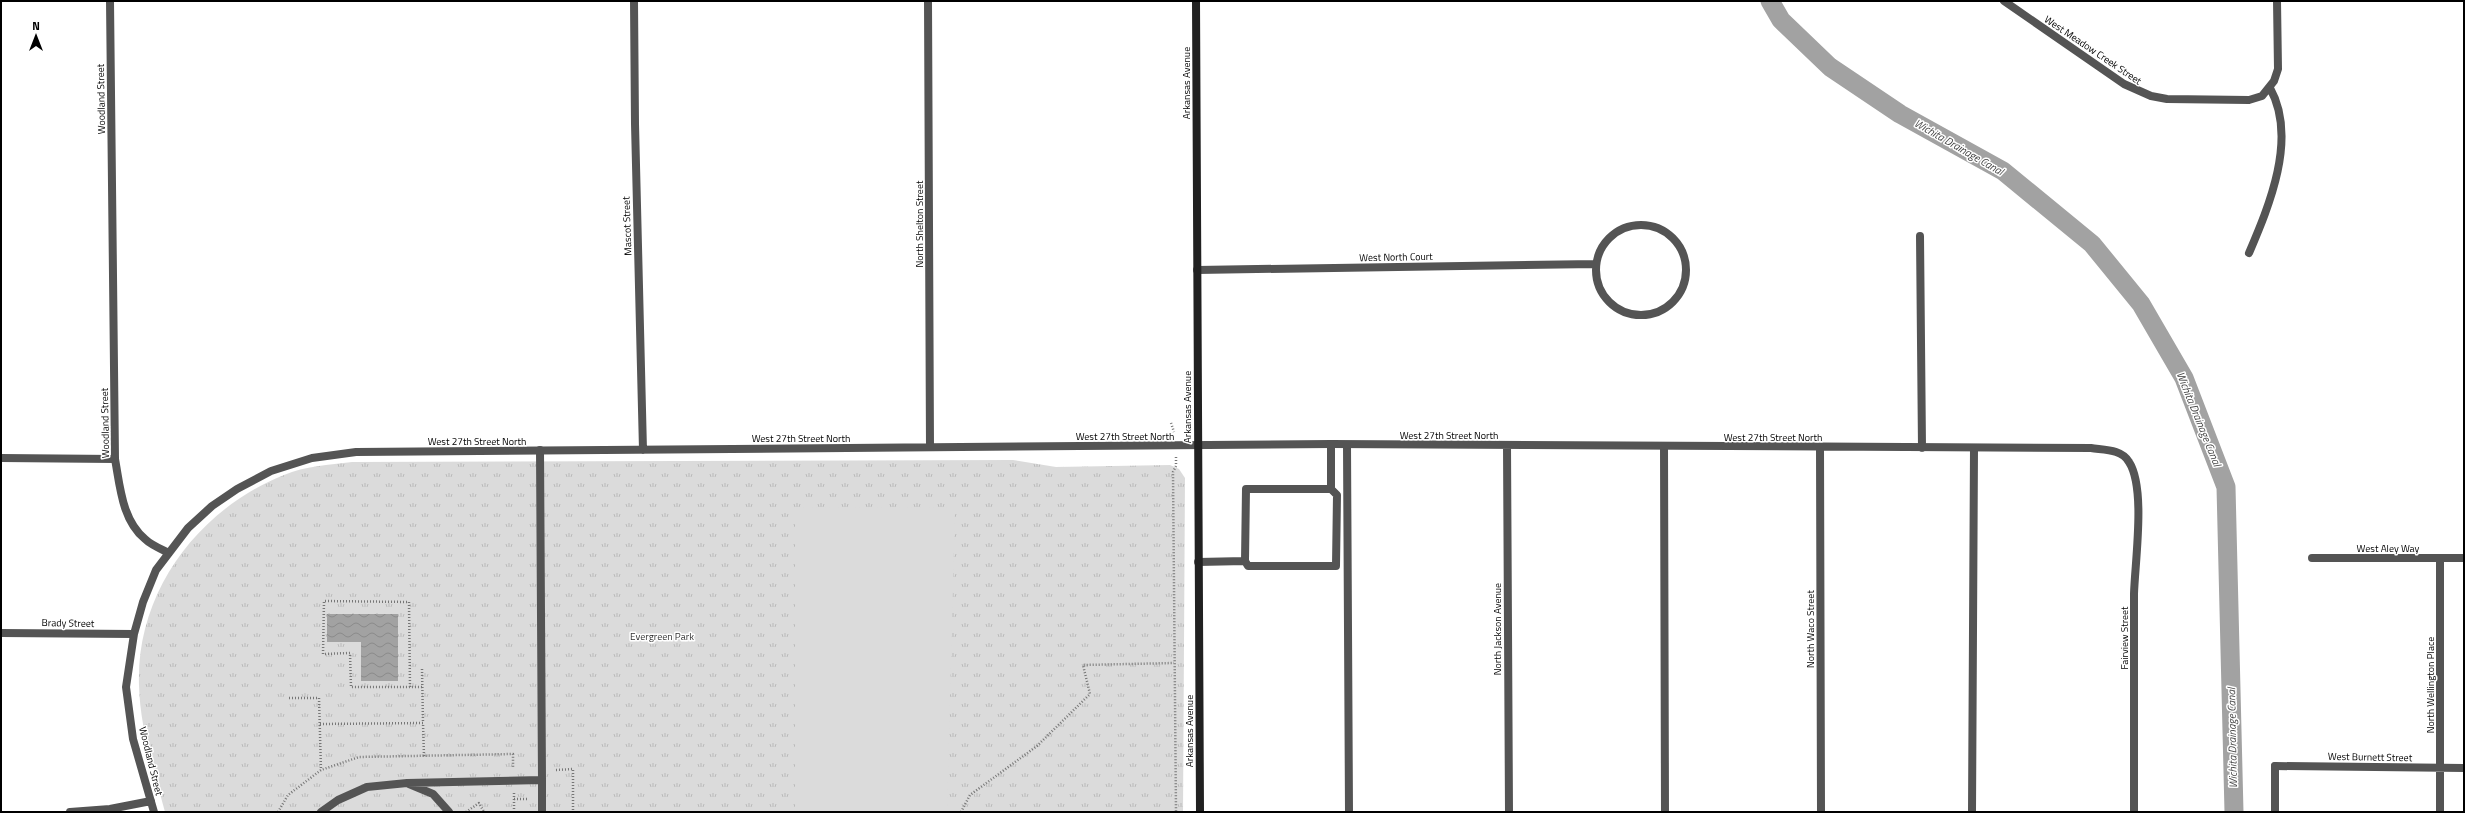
<svg xmlns="http://www.w3.org/2000/svg" width="2465" height="813" viewBox="0 0 2465 813" font-family="'Titillium Web',sans-serif">
<defs>
<pattern id="park-tufts" width="24" height="20" patternUnits="userSpaceOnUse"><rect width="24" height="20" fill="#dbdbdb"/><path d="M3 7l-1-3M5 7V3M7 7l1-3M15 17l-1-3M17 17v-4M19 17l1-3" fill="none" stroke="#bababa"/></pattern>
<pattern id="water-waves" width="16" height="10" patternUnits="userSpaceOnUse"><rect width="16" height="10" fill="#a2a2a2"/><path d="M0 5q4-4 8 0t8 0" fill="none" stroke="#8a8a8a"/></pattern>
</defs>
<rect width="100%" height="100%" fill="#fff"/>
<path fill="url(#park-tufts)" d="M1013 460 1056 467 1170 465 1179 469 1185 478 1183 812H165C154 770 140 729 139 685 136 591 199 509 284 475 305 466 329 465 352 462Z"/>
<path fill="#dbdbdb" d="M795 507 955 508 947 812H795Z"/>
<path fill="url(#water-waves)" d="M327 614H398V681H361V642H327Z"/>
<g fill="none" stroke-linecap="round" stroke-linejoin="round">
<path stroke="#a2a2a2" stroke-width="19" d="M1770 1 1781 20 1830 67 1900 114 2003 171 2092 244 2141 304 2184 378 2226 487 2234 812"/>
<path stroke="#767676" stroke-width="2.5" stroke-dasharray="1 2" stroke-linecap="butt" d="M1171 423 1174 432
M1176 457V466L1173 472 1176 812
M422 669 423 723
M410 687 409 602 324 601 323 654 350 653 351 687H422
M289 698H319L321 770
M320 724 423 723 424 756
M556 770 573 769V812
M514 793V812
M514 799H529
M278 812 288 795 321 770 359 757 513 754V768
M466 812 479 803 484 812
M961 812 970 795 1037 746 1090 694 1083 665 1174 663"/>
<path stroke="#545454" stroke-width="8" d="M1347 445 1349 812
M1664 446 1665 812
M540 450 542 780
M1245 561 1248 566H1336L1337 495 1331 489
M1198 562 1245 561 1246 489H1331V444
M409 784 433 794 449 812
M321 812 338 800 367 787 407 783 542 780V812
M1972 812 1974 448
M2275 812V766"/>
<path stroke="#545454" stroke-width="8" d="M110 1 115 459C120 486 122 520 145 539 151 545 161 549 169 553
M634 1 635 124 643 450
M928 1 930 447
M2004 1 2124 84 2151 96 2167 99 2249 100 2262 96 2274 81 2278 69 2277 1
M1596 270a45 45 0 1 1 90 0a45 45 0 1 1-90 0Z
M1920 236 1922 448
M2249 253C2269 206 2298 138 2270 88
M1197 270 1596 264
M1507 445 1509 812
M1820 447 1821 812
M1 458 115 459
M2312 558H2464
M1 633 134 634
M2275 766 2464 768
M70 812 110 809 151 801
M154 812 133 739 126 687 134 634 143 602 156 570 188 528 212 506 237 489 271 471 312 458 356 452 1331 444 2091 448C2104 450 2122 449 2129 462 2146 488 2135 561 2134 594 2134 666 2134 739 2134 812
M2440 812V558"/>
<path stroke="#212121" stroke-width="8" d="M1196 1 1200 812"/>
</g>
<g text-anchor="middle" dominant-baseline="central" stroke-width="3" stroke-linejoin="round" paint-order="stroke">
<g font-size="10" fill="#000" stroke="#fff">
<text transform="translate(2093 50) rotate(34)">West Meadow Creek Street</text>
<text transform="translate(1186 83) rotate(-90)">Arkansas Avenue</text>
<text transform="translate(101 99) rotate(-91)">Woodland Street</text>
<text transform="translate(919 224) rotate(-90)">North Shelton Street</text>
<text transform="translate(627 226) rotate(-92)">Mascot Street</text>
<text transform="translate(1396 257) rotate(-1)">West North Court</text>
<text transform="translate(1187 407) rotate(-90)">Arkansas Avenue</text>
<text transform="translate(105 423) rotate(-91)">Woodland Street</text>
<text x="1449" y="435">West 27th Street North</text>
<text x="1125" y="436">West 27th Street North</text>
<text x="1773" y="437">West 27th Street North</text>
<text x="801" y="438">West 27th Street North</text>
<text x="477" y="441">West 27th Street North</text>
<text x="2388" y="548">West Aley Way</text>
<text transform="translate(68 623) rotate(1)">Brady Street</text>
<text transform="translate(1497 629) rotate(-90)">North Jackson Avenue</text>
<text transform="translate(1810 629) rotate(-90)">North Waco Street</text>
<text transform="translate(2124 638) rotate(-90)">Fairview Street</text>
<text transform="translate(2430 685) rotate(-90)">North Wellington Place</text>
<text transform="translate(1189 731) rotate(-90)">Arkansas Avenue</text>
<text transform="translate(2370 757) rotate(1)">West Burnett Street</text>
<text transform="translate(151 761) rotate(76)">Woodland Street</text>
</g>
<g font-size="10" fill="#323232" stroke="#fff">
<text x="662" y="636">Evergreen Park</text>
</g>
<g font-size="11" font-style="italic" fill="#434343" stroke="#fff">
<text transform="translate(1959 147) rotate(30)">Wichita Drainage Canal</text>
<text transform="translate(2199 419) rotate(68)">Wichita Drainage Canal</text>
<text transform="translate(2232 738) rotate(-91)">Wichita Drainage Canal</text>
</g>
</g>
<rect width="2465" height="813" fill="none" stroke="#000000" stroke-width="4"/>
<g transform="translate(36 36)" stroke="#ffffff" stroke-width="3" paint-order="stroke">
<path d="M0-3L7 15L0 10L-7 15Z" fill="#000000"/>
<text y="-6" font-size="11" font-weight="bold" text-anchor="middle" fill="#000000">N</text>
</g>
</svg>
